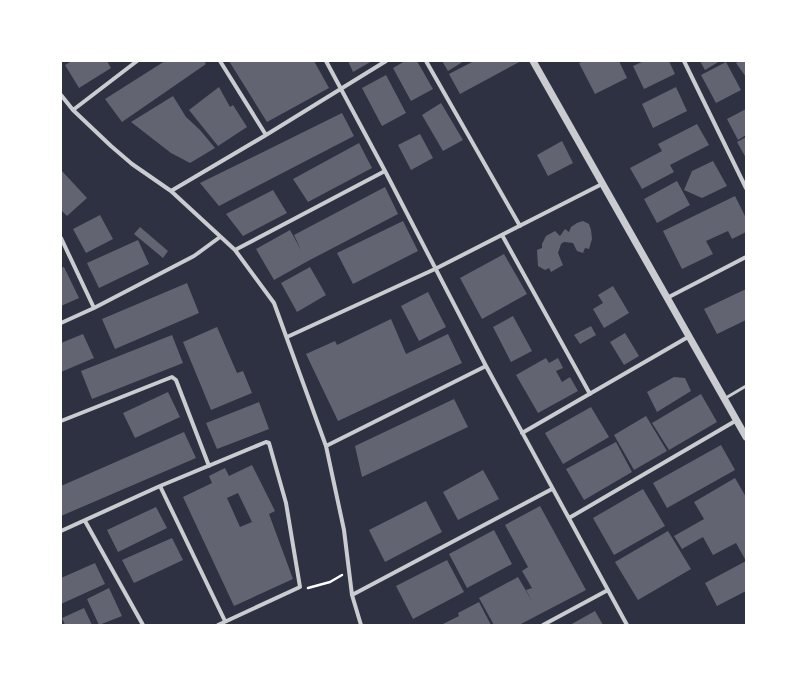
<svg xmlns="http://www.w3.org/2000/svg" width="807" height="686" viewBox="0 0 807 686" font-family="'PT Sans',sans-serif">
<rect width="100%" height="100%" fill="#2d3142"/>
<path fill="#626471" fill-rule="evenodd" d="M72 61H107L111 68 79 88 65 65Z
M165 61H204L206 64 122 122 105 99Z
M229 61H314L329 88 267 122Z
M348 61H372L353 72Z
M405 61H417L433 89 411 101 393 68Z
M442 61H464L448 71Z
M474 61H521L460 94 449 74Z
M584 61H619L627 78 595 94 579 63Z
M644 61H669L675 74 644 89 633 66Z
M700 61H720L705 70Z
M739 61H746V77L736 63Z
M726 62 741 90 716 103 701 75Z
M386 75 406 113 382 126 362 88Z
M219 87 230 107 233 105 247 127 218 146 189 110Z
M676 87 687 111 653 128 642 104Z
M173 96 186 117 200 130 215 148 190 163 171 153 131 122Z
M441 103 463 140 443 151 422 115Z
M746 109V135L738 140 727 119Z
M342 113 354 136 219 206 200 183Z
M697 124 709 145 670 165 674 172 642 189 630 168 662 151 658 144Z
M420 134 433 158 411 170 398 145Z
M746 137V158L737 142Z
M562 141 573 163 548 176 537 155Z
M359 143 372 168 308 202 293 179Z
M713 161 727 186 702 198 684 190 692 171Z
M61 170 87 198 67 216 61 210Z
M677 181 690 205 657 223 644 199Z
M385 187 398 214 308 261 274 280 256 249 290 230 301 250 294 235Z
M273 190 287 213 243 236 226 214Z
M735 196 746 218V232L732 239 728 231 706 241 713 254 682 269 663 231Z
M100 215 113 239 86 253 73 229Z
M403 221 418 251 353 284 337 253Z
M583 221 589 224 591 230 592 239 589 249 585 248 583 253 577 251 573 243 564 242 561 244 558 253 563 265 551 272 549 268 545 270 538 266 537 250 542 248V244L546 236 555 231 560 236 565 229 569 232 571 227 577 223Z
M140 227 168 251 163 258 134 234Z
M138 240 149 264 99 288 87 263Z
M504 254 527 294 482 319 460 278Z
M64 267 79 298 61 306V268Z
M310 267 326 295 297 312 281 283Z
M187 283 199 313 115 349 102 319Z
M613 286 629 313 604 328 593 309 603 303 598 295Z
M746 289V320L717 334 704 309Z
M428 292 446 327 419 341 401 306Z
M513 316 532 351 511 362 493 327Z
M391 319 406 354 448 334 462 363 338 421 306 354 335 341 337 345Z
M591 326 596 335 580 344 574 335Z
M217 327 237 373 243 371 252 393 211 410 183 342Z
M625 333 639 356 624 365 610 342Z
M83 334 94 358 61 372V343Z
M172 335 183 363 92 399 81 371Z
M546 358 549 363 558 358 563 368 556 371 562 382 570 377 578 391 538 413 516 375Z
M674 377 685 378 691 391 657 412 647 392Z
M168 392 180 417 135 438 123 413Z
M701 394 717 422 669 450 652 423Z
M454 399 468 427 362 477 355 446Z
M259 402 269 429 217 449 206 423Z
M591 407 609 437 563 464 545 433Z
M646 416 667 451 634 470 614 435Z
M184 432 196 458 61 516V486Z
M616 442 632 472 584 500 566 469Z
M721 445 735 470 667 508 653 483Z
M252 465 275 511 269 514 293 579 234 606 183 497 212 483 209 476 225 468 229 476ZM238 493 252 522 240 527 227 498Z
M483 470 499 499 458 520 443 492Z
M735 478 746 497V561L736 543 713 555 703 537 682 549 674 536 704 519 694 502Z
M643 489 665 526 614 555 593 518Z
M426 501 442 532 385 562 369 530Z
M540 506 586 590 519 625H494L479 598 518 577 533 603 526 590 532 588 522 571 528 567 505 525Z
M156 507 167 528 118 552 107 530Z
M494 530 512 564 467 588 449 554Z
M668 531 691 569 638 600 615 562Z
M172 538 183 560 134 583 122 560Z
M447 560 464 592 413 619 396 586Z
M746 561V591L717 606 705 583Z
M95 563 105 584 61 604V578Z
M109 588 122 616 99 625 87 599Z
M479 602 491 625H441L459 616 458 613Z
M84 608 92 625H65L62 618Z
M595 611 603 625H570Z"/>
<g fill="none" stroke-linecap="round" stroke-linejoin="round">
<path stroke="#fff" stroke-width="2.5" d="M308 588 330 582 342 575"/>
<path stroke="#caccd0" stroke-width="3" d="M724 399 746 386"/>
<path stroke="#caccd0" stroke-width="4" d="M220 61 266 135
M326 61 385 171 486 366 627 625
M426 61 520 226
M684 61 746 188
M61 95 73 110 111 146 132 164 171 191 235 250 274 303 326 446 344 530 352 595 361 625
M73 110 137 61
M171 191 266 135 386 61
M502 235 590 394
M61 238 94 308
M235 250 385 171
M667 298 746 257
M61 323 94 308 194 256 220 237
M287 337 435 269 602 184
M61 421 172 377 176 380 209 466
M522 433 688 337
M326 446 486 366
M160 486 225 621
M569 518 737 420
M85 521 143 625
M61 531 160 486 266 442 269 443 286 503 300 587 218 625
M352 595 552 489
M543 625 608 590"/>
<path stroke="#caccd0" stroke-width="7" d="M533 61 746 437"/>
</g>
<rect width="807" height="686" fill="none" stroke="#ffffff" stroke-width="124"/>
</svg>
